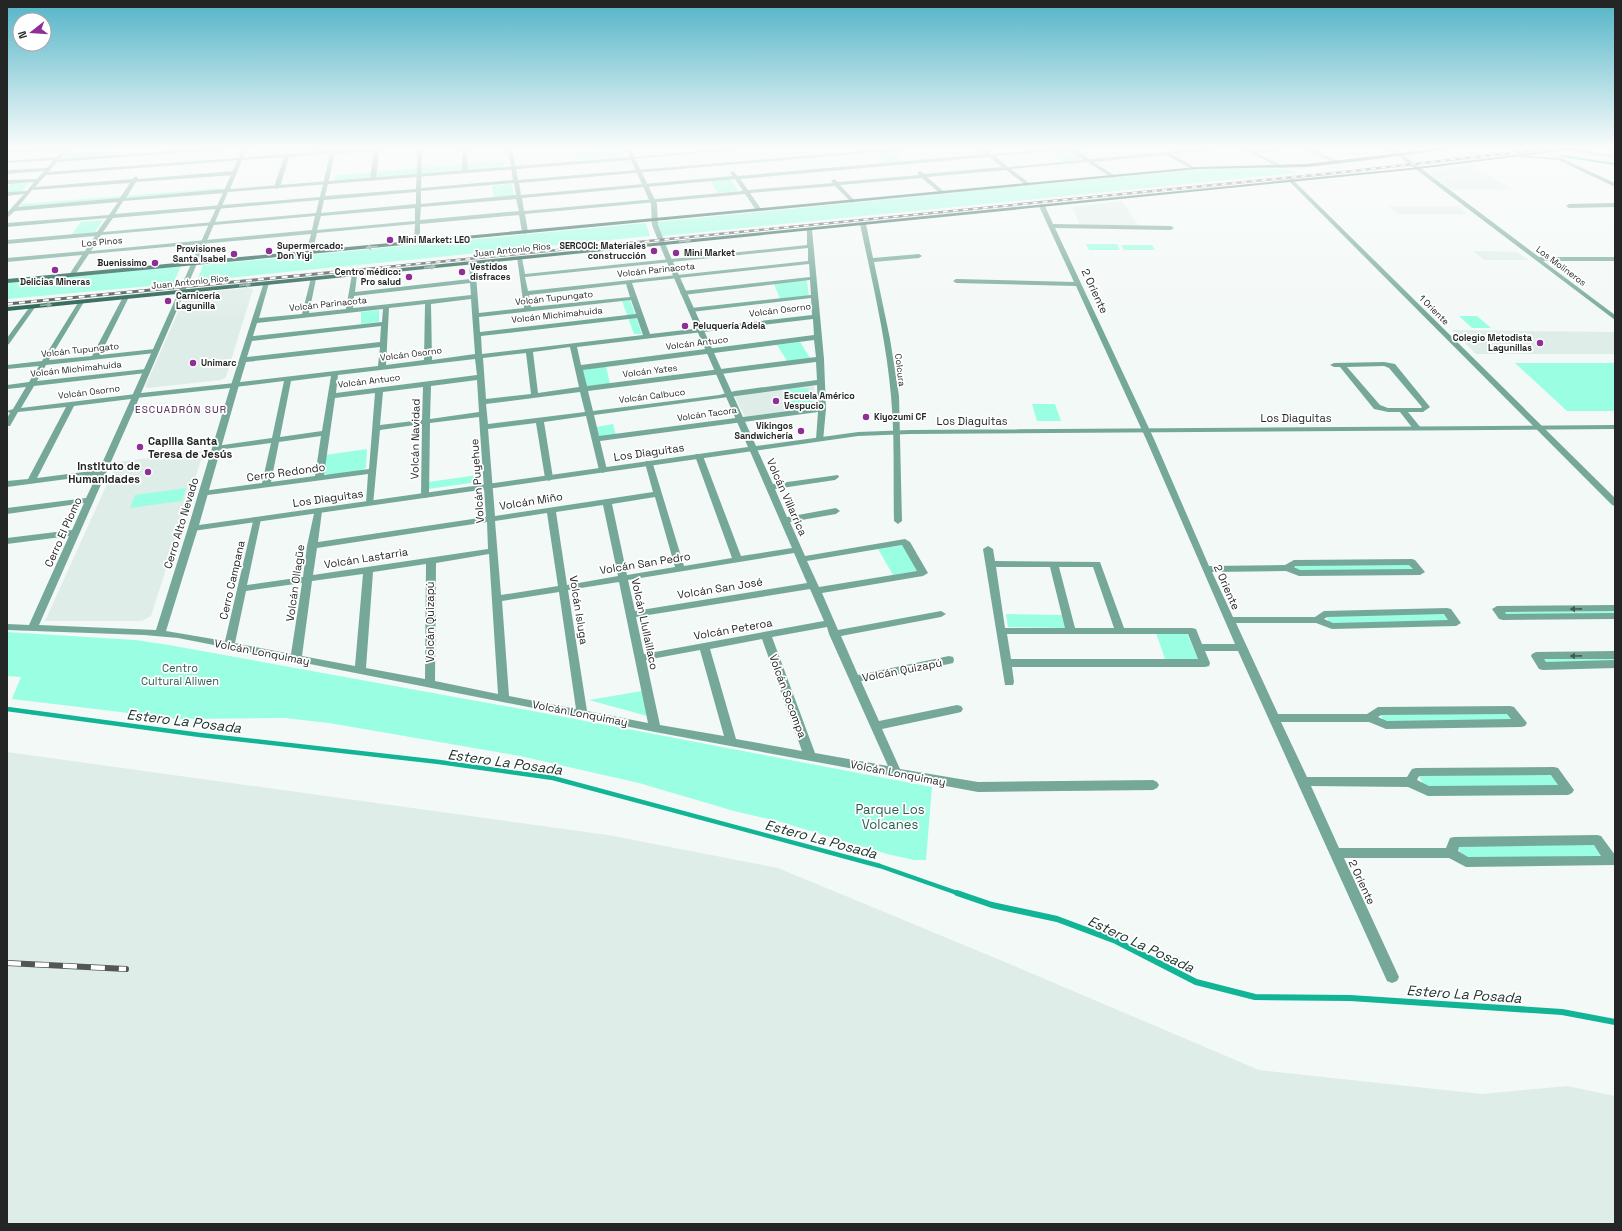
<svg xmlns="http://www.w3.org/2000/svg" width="1622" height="1231" viewBox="0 0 1622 1231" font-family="'Space Grotesk',sans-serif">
<rect width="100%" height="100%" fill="#f3f9f7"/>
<path fill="#dfede8" d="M253 148H333L332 151 249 157Z
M1216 158 1225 163 1196 165 1187 160Z
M1471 166 1515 190 1450 189 1427 171Z
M1122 201 1139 226H1080L1072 207Z
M1389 206H1458L1467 214H1398Z
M1473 251 1517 252 1528 260H1484Z
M248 288 253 289 226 377 221 380 148 388 145 387 186 294Z
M1452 330 1615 332V354H1476Z
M814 385 815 408 745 417 734 395Z
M204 451 151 616 142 621H45L117 462Z
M7 752 608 835 778 868 1005 962 1259 1070 1482 1094 1567 1086 1615 1096V1224H7Z"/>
<path fill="#9afee2" d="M71 148H109L103 157 61 160Z
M574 148H622L626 155 578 160Z
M1067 150 1084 162 1064 163 1048 152Z
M892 151 903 162 885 163 874 152Z
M505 161 504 167 334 181 336 175Z
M1228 167 1284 169 1297 173 662 236 657 225 658 222 1202 168Z
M731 179 738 191 718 193 710 181Z
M30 181 21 192 7 193V188L12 183Z
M512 184 514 196 494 198 492 186Z
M220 188 219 190 21 207 22 204Z
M103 220 95 232 72 234 81 222Z
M646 223 650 236 197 281 203 265Z
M1086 244H1117L1120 250H1089Z
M1121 245H1152L1155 250H1124Z
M181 266 173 284 7 299V282Z
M804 280 807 281 809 296 780 299 774 284Z
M630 300 642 334H634L622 301Z
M379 310V322L361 324V312Z
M1459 316H1477L1491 328H1472Z
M800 342 810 358 787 361 777 345Z
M1515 363H1615V411H1567Z
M606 366 610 384 588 386 585 385 582 370Z
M808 388 814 407 792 408 787 389Z
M1032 404H1055L1061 421H1037Z
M613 424 616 435 599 437 596 427Z
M367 449 366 468C355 474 334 477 321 473L325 455Z
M478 475V482L428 489V482Z
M186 488 182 501 130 508 135 495Z
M903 545 918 571 893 575 878 549Z
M1412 562 1420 572 1299 573 1294 563Z
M1615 608V616L1503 617 1497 609Z
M1447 611 1456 623 1332 626 1324 614Z
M1006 614 1063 615 1066 628 1008 627Z
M7 632 135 640 169 645 538 712 932 787 926 860H914L887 854 781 822 734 811 639 783 520 756 329 723 285 718 179 719 12 699 21 677 7 676Z
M1156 633H1187L1198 659H1165Z
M1615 655V664L1543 666 1536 656Z
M642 691 647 716 589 700Z
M1510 710 1521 723 1386 725 1378 711Z
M1554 771 1568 790 1428 791 1416 772Z
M1597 840 1612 861 1466 862 1454 842Z"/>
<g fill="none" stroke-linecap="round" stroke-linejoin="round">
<path stroke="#11b495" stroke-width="2" d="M1561 156 1615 164"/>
<path stroke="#11b495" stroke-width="4.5" d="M7 709 200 735 439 762 553 778 880 866 960 894"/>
<path stroke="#11b495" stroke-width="6" d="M957 893 992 905 1057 919 1116 941 1196 982 1255 997 1350 998 1562 1012 1615 1022"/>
<path fill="#76a89a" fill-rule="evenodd" d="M48 148H69L60 159 215 148H233L231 149 57 162 48 172 331 151 332 148H336V151L393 148 391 149 379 150 376 179 373 181 370 179 374 151 335 154 325 196 416 189 418 148H422L421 188 513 180 508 148H512L518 180 899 148H915L913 149 519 183 521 195 733 176 730 173 733 171 738 176 986 154 979 148H984L991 154 1073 148 1089 159 1166 152 1229 148 1172 154 1194 167V169H1192L1166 155 1093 162 1114 175V177L1112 178 1088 162 1011 169 1029 183 1030 184 1027 186 1006 170 927 177 943 191 944 192 941 194 922 178 840 185 855 201 852 203 835 186 750 193 761 209 758 211 756 210 745 194 525 214 528 232 525 234 522 232 519 215 420 224V242L417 244 414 242 415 224 317 233 312 253 309 255 306 253 311 234 89 254 74 276 72 277 69 275 82 255 7 262V258L85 251 95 236 7 244V240L97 232 107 218 7 227V223L109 215 118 202 15 211 7 218V213L24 194 7 196V192L27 191 34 182 7 184V180L37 179 44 171 7 174V170L47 168 54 160 7 163V161L57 157 63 149 7 153V151ZM1068 150 1084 160 1008 167 995 156ZM330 154 320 197 115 214 123 201 225 193 228 191 225 189 126 198 136 182 234 175 237 173 234 171 138 179 136 176 132 179 35 187 46 175 284 157 274 187 277 189 280 187 289 157ZM989 157 1002 167 924 174 920 171 917 173 919 175 838 182 834 179 831 181 833 183 748 190 740 179ZM735 179 743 191 524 211 522 198ZM130 183 120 198 18 207 32 190ZM514 183 516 195 421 204V191ZM416 192V204L321 213 324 200ZM516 199 519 211 420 220 421 207ZM319 200 316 213 103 232 113 218ZM415 208V221L317 230 321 216ZM315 216 312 230 91 251 101 235Z
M462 148H466L468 171 465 173 462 171Z
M737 148H752L633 159 631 158 633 157Z
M1240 148H1245L1251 151 1297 148 1256 153 1283 166 1281 168Z
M1303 148H1308L1340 162 1336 163Z
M1383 148H1388L1402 154 1539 257H1615V261H1543L1615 315V320L1398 156Z
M1567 148 1615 156V158L1569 150Z
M1521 155 1561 158 1615 183V187L1558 160 1519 157Z
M1292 179 1615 498V506L1612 505 1290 182V180Z
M1615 203V207L1569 208 1566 206 1569 204Z
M1042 204 1045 206 1053 224 1171 226 1174 228 1171 230 1055 228 1154 439 1209 566 1285 565 1294 560 1412 559 1415 560 1425 572 1420 575 1299 576 1286 571 1212 572 1233 617H1315L1324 611 1447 608 1451 609 1461 623 1456 626 1332 629 1316 623H1236L1278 714H1367L1378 707 1510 706 1514 707 1527 723 1525 726 1521 727 1386 729 1369 722H1281L1307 777H1407L1412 769 1416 768 1554 767 1558 768 1574 790 1572 793 1568 795 1428 796 1408 787 1311 786 1339 848H1446L1450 838 1454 837 1597 835 1601 836 1615 855V865L1466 867 1449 858H1344L1399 977 1397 981 1392 983 1387 981 1238 651H1205L1210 663 1209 666 1205 667H1012L1014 682 1013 685H1005L983 549 988 546 993 549 995 561 1100 562 1124 628H1192L1196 629 1202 644H1235L1146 439 1076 286 956 283 953 281 956 279 1074 282 1039 206ZM1409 565 1413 569 1300 570 1294 567 1296 566ZM996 567H1050L1065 628H1005ZM1059 567H1093L1114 628H1075ZM1444 614 1448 620 1333 623 1324 619 1327 617ZM1007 634H1188L1198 659H1011ZM1507 714 1511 719 1387 721 1378 717 1381 715ZM1551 775 1558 785 1429 786 1417 780 1419 776ZM1594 845 1601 856 1468 857 1458 851 1459 847Z
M863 222 866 224 873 258 919 254 922 256 919 258 874 262 890 339 899 396 902 521 898 524 894 521C893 479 895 437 891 396 886 338 872 281 860 224Z
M807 228 812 229 824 359 826 409 823 441H817L816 439 818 412 600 441 607 470 603 473 599 470 586 416 544 422 553 478 549 481 545 478 536 423 488 429 495 516 653 492 645 463 646 461H652L684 566 732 558 695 456 696 454H699L703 456 741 556 792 548 749 449 750 447H753L757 449 773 484 838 475 839 477 835 480 775 489 787 517 836 508 840 511 836 514 790 522 805 556 905 539 910 542 928 573 923 576 822 593 838 630 941 611 946 614 941 617 841 636 858 675 949 656 953 657 954 660 953 663 949 664 861 681 879 721 957 705 961 706 963 709 961 712 957 713 882 729 900 769 978 782 1153 780 1157 782 1159 785 1157 788 1153 790 978 792 655 732 178 638 144 635 7 630V624L29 625 69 536 7 544V538L72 530 84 503 7 514V508L86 498 97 475 7 487V481L28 479 66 407 18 412 10 426H7V418L10 413 7 411 13 409 26 387 7 389V385L29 382 39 366 7 369V365L42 361 79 301 84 302 49 360 92 356 123 297 126 295 129 297 100 355 155 349 159 351 155 353 46 365 37 381 146 369 150 371 146 373 34 386 21 408 136 394 140 396 39 625 156 630 188 528 193 525 198 528 166 631 225 641 254 517H260L261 519 247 585 303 577 307 546 315 509 318 508 322 511 318 542 486 517 479 417 430 423 429 495 428 497 425 498 421 495 422 424 380 430 373 505H367L366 503 368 474 200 496 199 494 200 492 203 491 262 483 271 443 216 450 212 448 216 446 272 438 284 381 235 387 231 385 264 282 269 283 259 318 302 314 311 278 316 279 309 313 346 309 352 274 357 275 355 292 470 279 469 263 472 261 475 263 479 313 524 308 517 257 522 258 525 274 807 245ZM808 248V261L528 291 525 277ZM809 264 810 277 683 291 680 293 683 295 810 280 811 295 691 308 688 310 691 312 811 298 812 315 650 334 632 283ZM470 283 471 295 353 308 354 296ZM626 284 630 297 531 307 529 295ZM471 299 475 354 432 360 431 304ZM631 300 636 314 480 332 479 317ZM425 304 424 360 386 365 389 308ZM383 309 382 322 253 336 257 323ZM637 318 643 335 482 354 481 336ZM813 319 814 335 581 365 577 347ZM381 326 380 342 247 357 252 341ZM814 340 816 357 587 386 583 370ZM380 347 378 366 240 382 246 362ZM570 347 579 387 538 393 533 352ZM526 353 531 394 486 399 483 358ZM475 359 477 375 336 393 338 375ZM816 362 817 380 735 391 719 395 593 411 588 391ZM331 376 322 431 280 437 291 381ZM477 380 479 412 430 419 431 386ZM817 385 818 407 599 436 594 415ZM423 387 422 420 380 425 383 392ZM580 392 585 412 488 424 486 404ZM375 393 369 469 324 475 335 398ZM131 399 99 470 37 478 74 406ZM321 436 315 476 271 482 279 442ZM655 497 675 567 627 575 612 504ZM603 505 618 576 567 585 556 512ZM547 513 558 586 501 595 495 521ZM487 522 488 549 313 575 317 548ZM902 545 917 571 819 587 807 561ZM794 553 807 583 635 611 628 580ZM489 554 498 694 435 681 436 563ZM426 564 425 679 366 668 373 572ZM363 574 355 666 302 656 312 581ZM619 582 648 723 587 711 568 590ZM302 583 291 654 235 643 246 591ZM810 589 824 621 644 654 636 617ZM559 592 576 709 509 696 502 601ZM827 627 829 634 888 766 815 753 772 637ZM762 639 802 751 736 739 710 649ZM700 650 724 736 660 725 646 660Z
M31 305 36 306 9 344 7 345V338Z
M1384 362 1395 364 1430 407 1423 412H1408L1421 428 1420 430H1414L1400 412H1388L1374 409 1340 367H1334L1330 365 1334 363ZM1384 366 1389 368 1422 407 1421 408H1388L1380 405 1347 367Z
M1615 605V611L1505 612 1506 614 1615 613V619L1503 620 1499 619 1492 609 1497 606Z
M1615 651V659H1544L1546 662 1615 660V668L1543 670 1539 669 1531 656 1532 654 1536 652Z"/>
<path fill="#76a89a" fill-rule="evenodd" d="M243 148H247L230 189 630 157 626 148H630L657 204 658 225 669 253 756 446 858 432 910 430 1615 425V429L910 434 858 436 193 531 188 528 230 388 136 398 132 396ZM631 160 651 204 652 225 663 253 748 447 199 525 239 385 235 383 141 393 228 192Z"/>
<path fill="#245f50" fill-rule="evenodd" d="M1444 148H1455L1369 160 1306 167 1197 169 7 283V279L1197 167 1306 164Z
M1572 148H1583L1410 170 7 311V307L1410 168Z"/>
<defs>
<path id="rail-far2" d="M346 271 1335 173 1554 148"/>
<path id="rail-far1" d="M7 304 356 270"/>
<path id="rail" d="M7 963 126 969"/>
</defs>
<use href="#rail-far2" stroke="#535656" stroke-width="2.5"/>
<use href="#rail-far1" stroke="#535656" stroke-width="3"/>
<use href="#rail" stroke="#535656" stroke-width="6"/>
<use href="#rail-far2" stroke="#fff" stroke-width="1.5" stroke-dasharray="5" stroke-linecap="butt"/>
<use href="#rail-far1" stroke="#fff" stroke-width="2" stroke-dasharray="6" stroke-linecap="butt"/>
<use href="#rail" stroke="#fff" stroke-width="4.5" stroke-dasharray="14" stroke-linecap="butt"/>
</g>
<defs><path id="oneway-solid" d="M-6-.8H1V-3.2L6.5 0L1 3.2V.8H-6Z"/></defs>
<g fill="#87a79f">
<use href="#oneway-solid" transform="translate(685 241) rotate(-6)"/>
<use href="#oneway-solid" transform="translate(372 247) rotate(175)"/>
<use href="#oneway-solid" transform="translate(430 267) rotate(-6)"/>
<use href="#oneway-solid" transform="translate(245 285) rotate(-6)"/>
<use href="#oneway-solid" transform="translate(46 305) rotate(-5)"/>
</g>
<g fill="#455a54">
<use href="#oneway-solid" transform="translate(1576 609) rotate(179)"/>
<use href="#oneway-solid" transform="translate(1576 656) rotate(179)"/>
</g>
<linearGradient id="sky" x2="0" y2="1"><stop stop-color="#52b4c7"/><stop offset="0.46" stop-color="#fafcfb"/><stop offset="1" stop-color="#fafcfb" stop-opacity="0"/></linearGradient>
<rect width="1622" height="320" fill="url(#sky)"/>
<g fill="#8e2f97" stroke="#fff" stroke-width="1.5">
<circle cx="390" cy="240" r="4"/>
<circle cx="269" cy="251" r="4"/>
<circle cx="654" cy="251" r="4"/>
<circle cx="676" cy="253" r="4"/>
<circle cx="234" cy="254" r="4"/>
<circle cx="155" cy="263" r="4"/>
<circle cx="55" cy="270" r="4"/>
<circle cx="462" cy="272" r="4"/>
<circle cx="409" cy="277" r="4"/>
<circle cx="168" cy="301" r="4"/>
<circle cx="685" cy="326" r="4"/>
<circle cx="1540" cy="343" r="4"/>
<circle cx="193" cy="363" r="4"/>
<circle cx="776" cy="401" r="4"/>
<circle cx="866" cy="417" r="4"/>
<circle cx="801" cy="431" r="4"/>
<circle cx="140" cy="447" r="4"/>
<circle cx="148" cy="472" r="4"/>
</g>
<g text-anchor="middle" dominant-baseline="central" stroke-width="3.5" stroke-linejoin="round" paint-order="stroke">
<g font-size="9" font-weight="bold" fill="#242626" stroke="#fff" text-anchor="start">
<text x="398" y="240">Mini Market: LEO</text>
<text x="277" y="246">Supermercado:<tspan x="277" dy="10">Don Yiyi</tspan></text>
<text x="646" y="246" text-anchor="end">SERCOCI: Materiales<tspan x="646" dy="10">construcción</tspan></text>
<text x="226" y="249" text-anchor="end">Provisiones<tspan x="226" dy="10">Santa Isabel</tspan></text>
<text x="684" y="253">Mini Market</text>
<text x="147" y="263" text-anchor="end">Buenissimo</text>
<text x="470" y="267">Vestidos<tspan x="470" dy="10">disfraces</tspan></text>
<text x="401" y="272" text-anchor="end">Centro médico:<tspan x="401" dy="10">Pro salud</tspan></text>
<text x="55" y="282" text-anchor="middle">Delicias Mineras</text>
<text x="176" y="296">Carnicería<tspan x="176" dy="10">Lagunilla</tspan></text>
<text x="693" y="326">Peluquería Adela</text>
<text x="1532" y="338" text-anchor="end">Colegio Metodista<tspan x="1532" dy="10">Lagunillas</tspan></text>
<text x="201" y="363">Unimarc</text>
<text x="784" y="396">Escuela Américo<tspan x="784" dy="10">Vespucio</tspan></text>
<text x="874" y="417">Kiyozumi CF</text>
<text x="793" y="426" text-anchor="end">Vikingos<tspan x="793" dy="10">Sandwichería</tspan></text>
</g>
<g font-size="9" fill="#242626" stroke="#fff">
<text transform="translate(102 242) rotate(-5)">Los Pinos</text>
<text transform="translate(512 250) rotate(-6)">Juan Antonio Ríos</text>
<text transform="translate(1561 266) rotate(37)">Los Molineros</text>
<text transform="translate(656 270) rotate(-6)">Volcán Parinacota</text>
<text transform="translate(190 282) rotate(-6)">Juan Antonio Ríos</text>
<text transform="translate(554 298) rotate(-6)">Volcán Tupungato</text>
<text transform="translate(328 304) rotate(-6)">Volcán Parinacota</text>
<text transform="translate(780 310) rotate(-7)">Volcán Osorno</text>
<text transform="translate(1434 310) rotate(45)">1 Oriente</text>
<text transform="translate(557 315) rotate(-6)">Volcán Michimahuida</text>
<text transform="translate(697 343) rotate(-7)">Volcán Antuco</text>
<text transform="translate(80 350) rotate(-6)">Volcán Tupungato</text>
<text transform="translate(411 354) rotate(-7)">Volcán Osorno</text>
<text transform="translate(76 369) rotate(-6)">Volcán Michimahuida</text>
<text transform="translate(900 370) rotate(83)">Colcura</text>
<text transform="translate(650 371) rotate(-7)">Volcán Yates</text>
<text transform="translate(369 381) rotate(-7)">Volcán Antuco</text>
<text transform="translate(89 392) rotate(-7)">Volcán Osorno</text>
<text transform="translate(652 396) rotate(-7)">Volcán Calbuco</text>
<text transform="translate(707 414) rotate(-8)">Volcán Tacora</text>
</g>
<g font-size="10" letter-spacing="1" fill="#411446" stroke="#fff">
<text x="181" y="409">ESCUADRÓN SUR</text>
</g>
<g font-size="11" fill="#242626" stroke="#fff">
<text transform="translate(1095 291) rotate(65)">2 Oriente</text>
<text x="1296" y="418">Los Diaguitas</text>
<text x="972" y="421">Los Diaguitas</text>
<text transform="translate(415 439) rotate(-89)">Volcán Navidad</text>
<text transform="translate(649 452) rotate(-8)">Los Diaguitas</text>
<text transform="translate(286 472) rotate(-8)">Cerro Redondo</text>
<text transform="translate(477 481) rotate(-94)">Volcán Puyehue</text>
<text transform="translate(787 497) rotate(66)">Volcán Villarrica</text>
<text transform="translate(328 498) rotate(-8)">Los Diaguitas</text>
<text transform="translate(531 501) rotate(-9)">Volcán Miño</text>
<text transform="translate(181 523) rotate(-73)">Cerro Alto Nevado</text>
<text transform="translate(63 532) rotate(-66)">Cerro El Plomo</text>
<text transform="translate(366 558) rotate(-9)">Volcán Lastarria</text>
<text transform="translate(645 563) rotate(-9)">Volcán San Pedro</text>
<text transform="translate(232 580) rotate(-77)">Cerro Campana</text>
<text transform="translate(295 583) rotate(-82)">Volcán Ollagüe</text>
<text transform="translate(1227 587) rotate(66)">2 Oriente</text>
<text transform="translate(720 588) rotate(-9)">Volcán San José</text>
<text transform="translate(579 610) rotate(81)">Volcán Isluga</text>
<text transform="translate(430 622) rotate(-90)">Volcán Quizapú</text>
<text transform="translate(645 624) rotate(78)">Volcán Llullaillaco</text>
<text transform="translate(733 629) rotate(-10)">Volcán Peteroa</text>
<text transform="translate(262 652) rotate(11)">Volcán Lonquimay</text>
<text transform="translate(902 670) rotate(-11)">Volcán Quizapú</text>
<text transform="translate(788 696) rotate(70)">Volcán Socompa</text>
<text transform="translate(580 713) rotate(11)">Volcán Lonquimay</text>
<text transform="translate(898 773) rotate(11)">Volcán Lonquimay</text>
<text transform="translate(1362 882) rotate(65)">2 Oriente</text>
</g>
<g font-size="11" font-weight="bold" fill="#242626" stroke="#fff" text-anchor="start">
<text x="148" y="441">Capilla Santa<tspan x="148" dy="13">Teresa de Jesús</tspan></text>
<text x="140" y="466" text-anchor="end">Instituto de<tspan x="140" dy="13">Humanidades</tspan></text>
</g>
<g font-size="11" fill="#285f51" stroke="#fff">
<text x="180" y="668">Centro<tspan x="180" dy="13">Cultural Aliwen</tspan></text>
</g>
<g font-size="13" fill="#285f51" stroke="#fff">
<text x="890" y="809">Parque Los<tspan x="890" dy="15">Volcanes</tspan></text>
</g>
<g font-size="14" font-style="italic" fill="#1a312a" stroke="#fff">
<text transform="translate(184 721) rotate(7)">Estero La Posada</text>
<text transform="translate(505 762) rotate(8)">Estero La Posada</text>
<text transform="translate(821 839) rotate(15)">Estero La Posada</text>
<text transform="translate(1141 944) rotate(25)">Estero La Posada</text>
<text transform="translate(1464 994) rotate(4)">Estero La Posada</text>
</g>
</g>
<rect width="1622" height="1231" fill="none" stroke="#242626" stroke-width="16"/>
<g transform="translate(32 32) rotate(253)"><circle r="19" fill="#ffffff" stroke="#a7a8a8"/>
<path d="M0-3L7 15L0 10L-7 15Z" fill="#8e2f97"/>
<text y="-6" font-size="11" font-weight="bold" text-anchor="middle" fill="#242626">N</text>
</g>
</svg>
